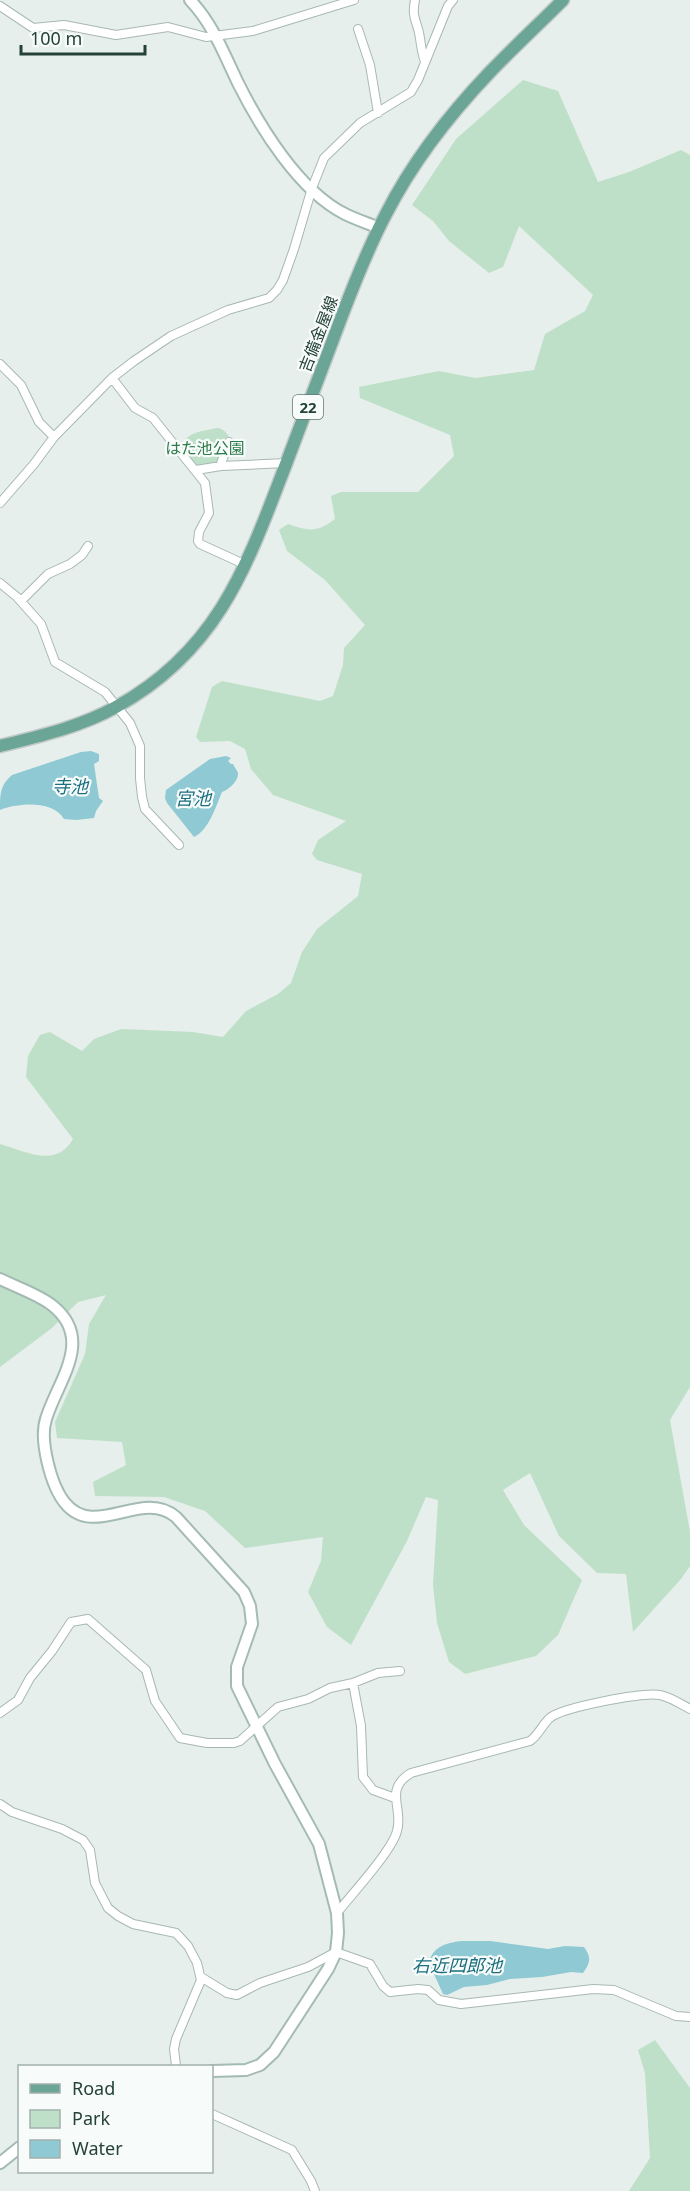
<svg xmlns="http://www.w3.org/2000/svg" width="690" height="2191" viewBox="0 0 690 2191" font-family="'Noto Sans','Noto Sans JP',sans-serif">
<rect width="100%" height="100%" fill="#e6efeb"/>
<path fill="#bfe0c8" d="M523 80 558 91 598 182 629 172 681 150 690 155V1387L670 1420 690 1532V1566L681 1579 633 1632 626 1574 597 1573 559 1536 530 1473 503 1490 524 1525 582 1580 558 1635 536 1656 465 1674 449 1662 437 1623 433 1585 438 1500 426 1497 407 1541 351 1645 327 1627 308 1592 321 1561 323 1537 245 1548 205 1511 164 1497 95 1496 93 1482 126 1465 122 1442 57 1438 55 1422 85 1354 89 1324 106 1295 78 1302 52 1328 0 1367V1144C25 1151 56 1169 73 1139L26 1077 28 1056 40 1035 50 1032 82 1051 94 1039 121 1029 193 1032 223 1037 246 1011 278 994 291 983 302 952 317 929 358 896 362 874 317 860 312 854 318 840 346 821 273 795 251 769 245 749 230 741 200 742 196 737 212 687 222 681 320 701 333 696 343 665 344 648 365 625 325 580 287 551 279 530 288 524C309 531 317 533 335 519L331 496 341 492H418L454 456 450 435 360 398 359 387 439 371 475 378 534 370 545 334 585 311 593 295 519 226 503 267 489 273 449 241 433 221 412 205 456 139Z
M216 428C225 428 226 434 232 440L224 463 197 466 183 450C183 431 202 432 216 428Z
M655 2040 690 2088V2191H629L650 2158 645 2073 638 2050Z"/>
<path fill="#8ec9d4" d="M91 751 99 754V761L94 764 99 798 103 801 96 811 94 818 76 820 64 819C53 800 18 803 0 810 0 795 0 785 12 775L81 752Z
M226 756 231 758 228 761 231 764H233C234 767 237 770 238 773 239 781 228 790 222 792 216 806 209 830 194 837L167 803 165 798 166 790 210 759Z
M461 1941H490L548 1949 565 1946 584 1947C592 1958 590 1963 583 1973L571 1972 542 1977 510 1979 487 1985 464 1987 447 1995 443 1994 429 1963C432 1947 446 1943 461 1941Z"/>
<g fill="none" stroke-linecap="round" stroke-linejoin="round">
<defs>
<path id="street" d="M415 0C411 19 418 22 420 38 421 47 422 53 425 62
M0 6 33 28 64 25 116 35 168 27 206 37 253 31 354 0
M358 29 370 65 378 113
M0 364 21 385 39 422 54 437
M112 378 135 408 153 418 205 483 209 513 199 532 198 541 200 544 246 565
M220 466 229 442
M196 470 221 466 286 463
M0 503 34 464 54 437 112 378 134 361 171 336 228 310 269 298 277 290 283 280 294 249 312 188 324 158 360 123 411 92 418 80 448 6 453 0
M0 583 17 597 41 624 55 662 105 692 130 723 140 746V778L142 797 145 809 179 845
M21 601 48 574 70 564 82 555 88 546
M353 1683 361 1726 363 1777 373 1790 395 1798
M0 1713 18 1700 30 1678 52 1651 71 1622 88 1619 146 1670 155 1701 180 1738 207 1743H234L240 1741 278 1707 308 1699 330 1688 353 1683 378 1673 400 1671
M0 1804 12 1812 62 1829 83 1840 90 1850 95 1883 108 1908 118 1916 133 1924 176 1933 188 1946 197 1963 201 1980 176 2039 174 2049 176 2066
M337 1913C351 1895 392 1851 397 1831 404 1808 383 1790 411 1773L530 1741C539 1735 543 1723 551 1717 566 1707 642 1692 660 1695 670 1697 681 1704 690 1709
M201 1977 227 1993 237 1995 260 1983 308 1967 336 1952 370 1964 383 1986 390 1992 418 1989 428 1990 439 2000 461 2004 593 1989 614 1990 676 2016 690 2017
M212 2114 292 2150 311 2181 315 2191"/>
<path id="secondary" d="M190 0C213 24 224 54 238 83 260 127 299 191 345 214 355 219 367 223 379 228
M0 1279C16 1287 40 1295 53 1306 95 1340 57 1382 46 1419 39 1440 51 1486 65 1503 95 1540 142 1488 176 1517L244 1592 250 1606 252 1624 237 1667V1686L275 1764 319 1844 337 1913 338 1933 336 1952 328 1969 274 2052 260 2065 246 2070 212 2071
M0 2163 20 2147"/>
<path id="primary" d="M0 746C40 736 80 727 116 707 218 651 247 566 286 464 305 414 324 363 343 313 356 279 369 246 386 214 413 161 449 115 490 72 514 47 539 24 563 0"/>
</defs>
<use href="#street" stroke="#a8b8b2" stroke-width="10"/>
<use href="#secondary" stroke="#a4bbb3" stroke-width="14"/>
<use href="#primary" stroke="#c2cac8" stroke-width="15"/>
<use href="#street" stroke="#fff" stroke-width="8"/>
<use href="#secondary" stroke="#fff" stroke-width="10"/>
<use href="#primary" stroke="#6aa596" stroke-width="12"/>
</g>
<g text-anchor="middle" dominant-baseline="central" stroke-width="4.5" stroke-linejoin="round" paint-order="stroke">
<rect fill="#f7fbf9" stroke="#637a73" stroke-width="1.5" x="293" y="395" width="30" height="24" rx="4.5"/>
<g font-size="15" font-weight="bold" fill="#24423a">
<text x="308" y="407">22</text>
</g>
<g font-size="16" fill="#24423a" stroke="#f7fbf9">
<text transform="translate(318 334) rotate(-69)">吉備金屋線</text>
</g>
<g font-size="16" fill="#2d7a4b" stroke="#f7fbf9">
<text x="205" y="448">はた池公園</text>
</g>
<g font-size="18" font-style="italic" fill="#1c6f80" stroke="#f7fbf9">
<text x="70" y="786">寺池</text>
<text x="193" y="798">宮池</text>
<text x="457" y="1965">右近四郎池</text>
</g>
</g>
<rect x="18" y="2065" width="195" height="108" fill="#f7fbf9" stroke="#a3b1ad" stroke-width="1.5"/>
<rect x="30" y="2084" width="30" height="9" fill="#6aa596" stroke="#a3b1ad" stroke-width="1.5"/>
<text x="72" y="2095" font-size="18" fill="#24423a">Road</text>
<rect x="30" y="2110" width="30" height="18" fill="#bfe0c8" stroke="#a3b1ad" stroke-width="1.5"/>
<text x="72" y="2125" font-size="18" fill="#24423a">Park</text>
<rect x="30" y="2140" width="30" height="18" fill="#8ec9d4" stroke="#a3b1ad" stroke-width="1.5"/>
<text x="72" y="2155" font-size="18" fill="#24423a">Water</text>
<path d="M21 45v9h124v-9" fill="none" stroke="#24423a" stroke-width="3"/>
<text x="30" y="45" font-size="18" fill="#24423a" stroke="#f7fbf9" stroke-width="4.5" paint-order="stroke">100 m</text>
</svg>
